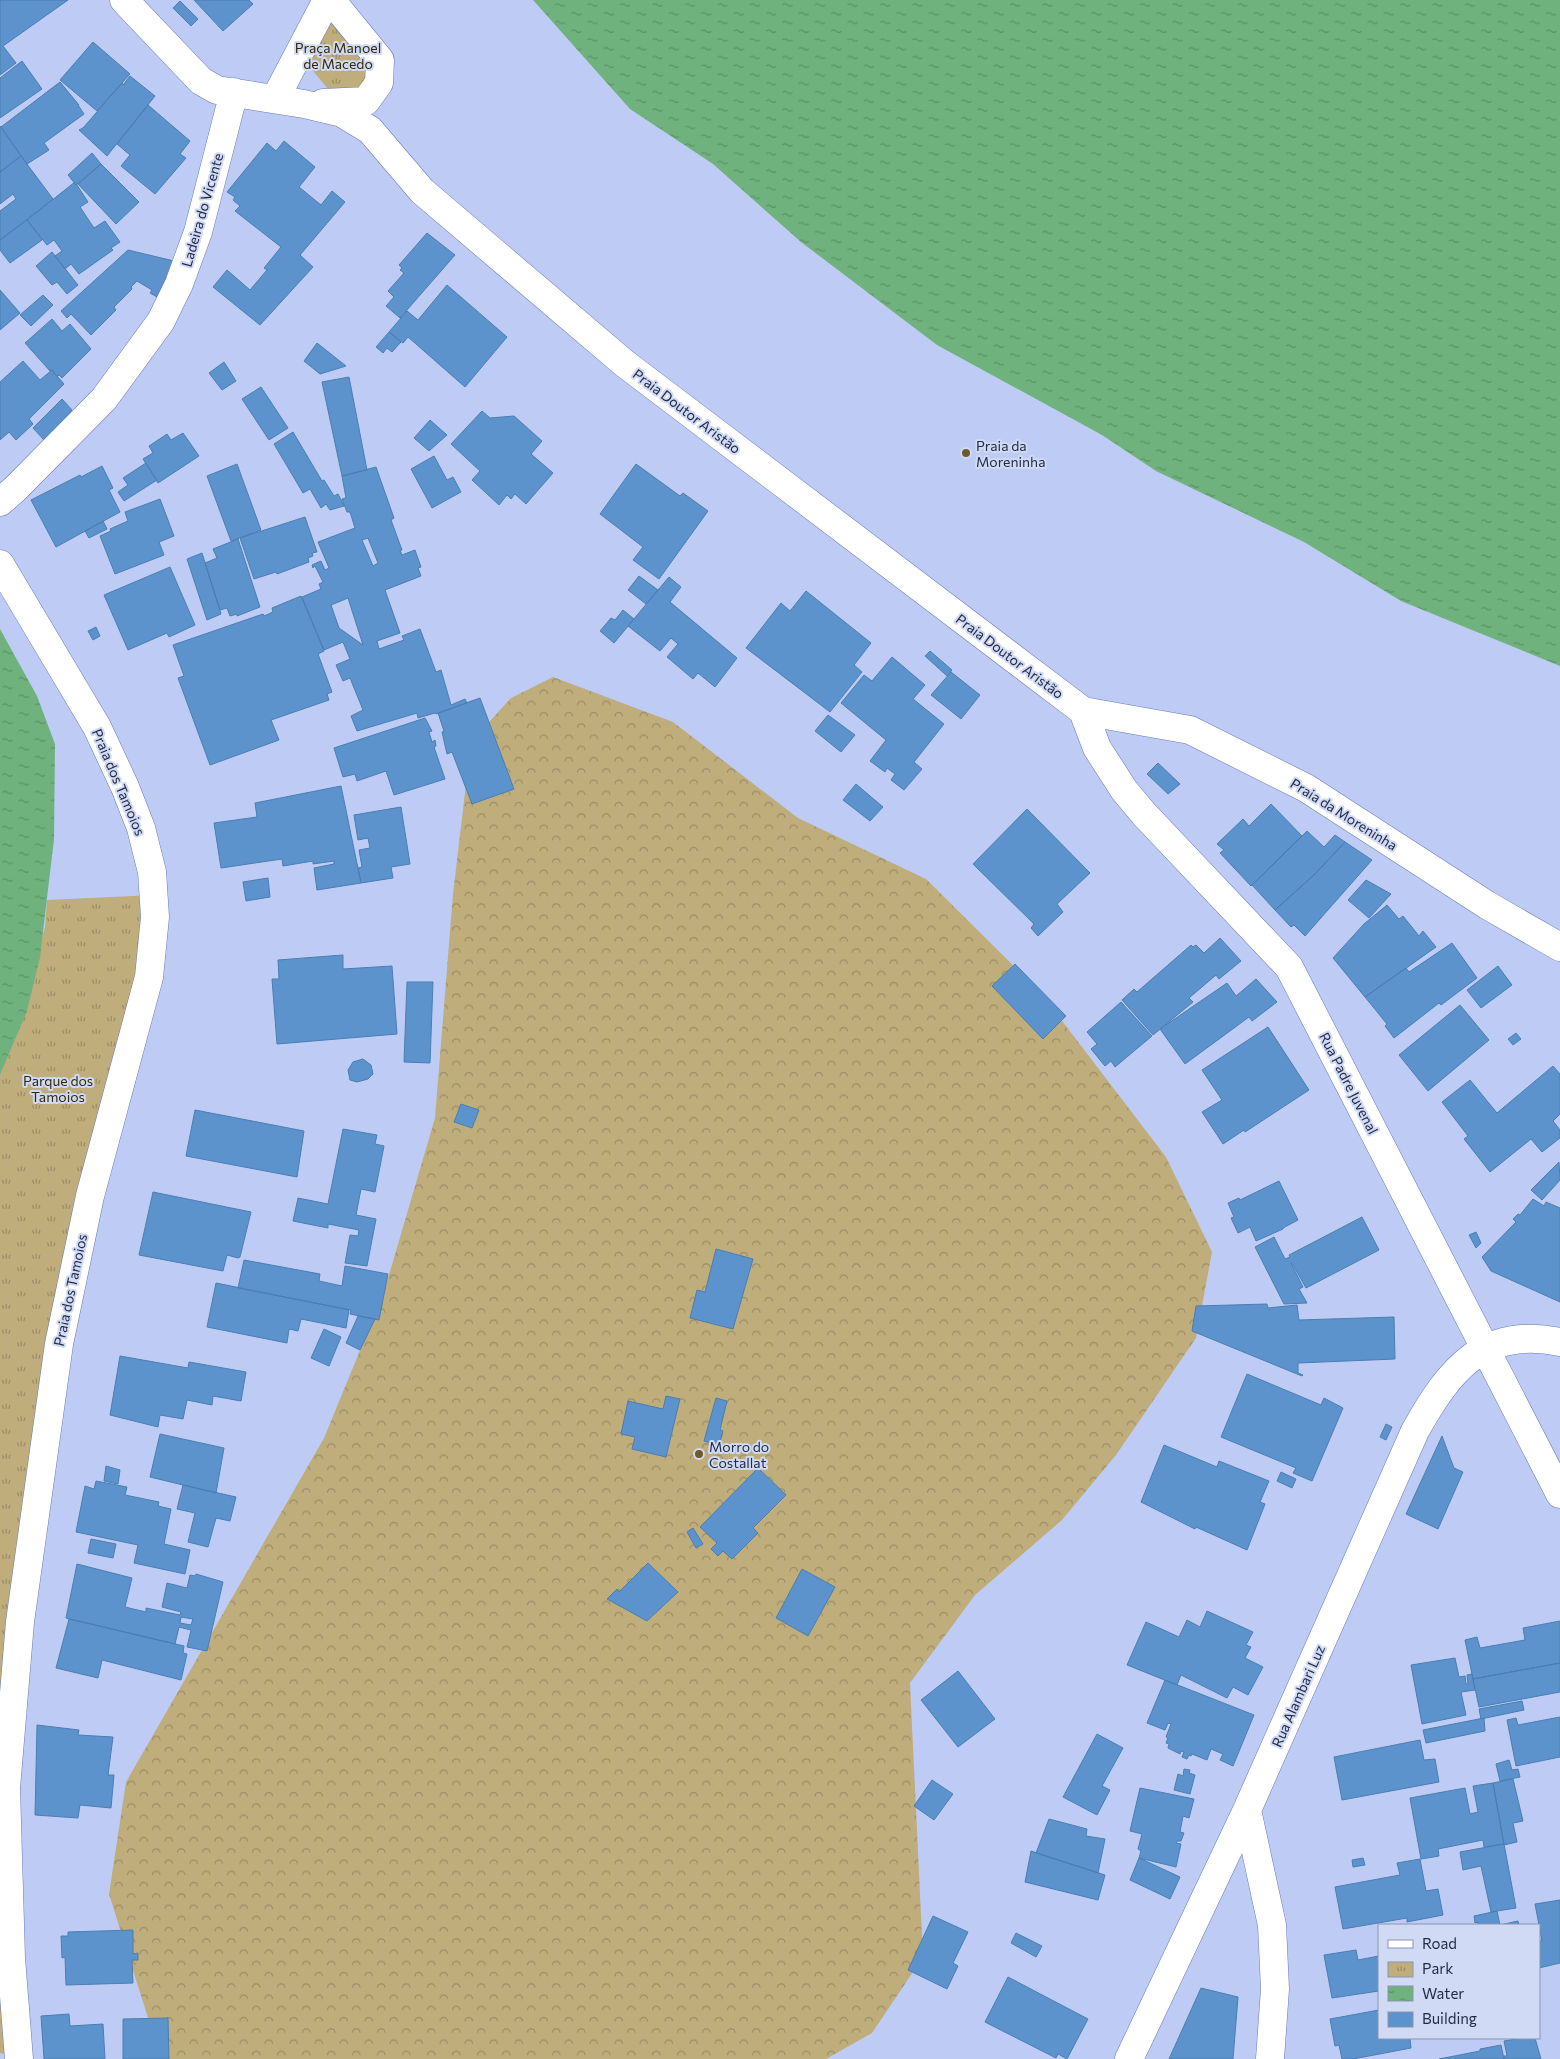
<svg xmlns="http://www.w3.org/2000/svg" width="1560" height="2059" viewBox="0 0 1560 2059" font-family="Commissioner,sans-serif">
<defs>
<pattern id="forest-crowns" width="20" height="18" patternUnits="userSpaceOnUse" patternTransform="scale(1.25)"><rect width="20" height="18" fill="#bfad7b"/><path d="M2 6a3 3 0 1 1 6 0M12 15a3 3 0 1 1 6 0" fill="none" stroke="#9b8d67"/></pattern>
<pattern id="park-tufts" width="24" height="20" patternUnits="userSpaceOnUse" patternTransform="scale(1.25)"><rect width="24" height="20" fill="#bfad7b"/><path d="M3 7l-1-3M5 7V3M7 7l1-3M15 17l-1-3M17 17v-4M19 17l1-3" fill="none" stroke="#9b8d67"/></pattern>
<pattern id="water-ripples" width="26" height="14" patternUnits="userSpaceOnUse" patternTransform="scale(1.25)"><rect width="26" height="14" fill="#6fb27d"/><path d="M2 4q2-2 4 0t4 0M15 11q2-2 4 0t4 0" fill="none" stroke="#5b9168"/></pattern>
</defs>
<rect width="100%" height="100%" fill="#beccf5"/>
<path fill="url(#forest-crowns)" d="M553 677 673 722 798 818 926 879 1040 992 1166 1157 1212 1252 1196 1338 1116 1455 1062 1520 975 1595 910 1683 923 1957 872 2033 826 2059H161L109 1894 126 1782 324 1438 384 1292 435 1118 453 894 471 742 511 698Z"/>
<path fill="url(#park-tufts)" d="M327 0 380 60 366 101 328 89 299 54Z
M154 895 98 1165 11 1737 19 2058 0 2053V1075L16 1035 45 927 47 900Z"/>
<path fill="url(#water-ripples)" d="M533 0H1560V666L1401 601 1304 542 1156 471 1102 435 937 345 801 242 713 164 630 109Z
M0 629 37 696 55 744 54 839 40 957 27 1011 0 1075Z"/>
<path fill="#5c93cc" stroke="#4a7eb2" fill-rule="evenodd" d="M0 0H68L3 46 16 63 0 75Z
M194 0H249L253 4 223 31Z
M180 1 198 19 191 26 173 8Z
M93 42 130 74 97 111 60 80Z
M22 61 42 89 0 118V78Z
M130 76 155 96 107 156 79 130 83 128 122 83 123 85Z
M60 82 79 105H78L84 114 44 143 49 150 27 164 1 127Z
M148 105 190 141 180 154 186 158 155 194 121 166 130 155 117 144Z
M0 126 21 156 0 172Z
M284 141 315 167 299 187 321 205 332 191 345 202 300 255 313 267 260 325 213 287 227 270 250 290 267 270 264 268 281 247 235 211 240 206 233 200 235 197 227 192 267 143 276 151Z
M92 153 101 164 76 185 68 175Z
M21 156 53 199 0 240V211L16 199 13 194 0 204V172Z
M101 164 139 202 116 224 78 184Z
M75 182 88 202 80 207 94 228 105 221 120 242 111 248 113 250 79 274 71 264 65 269 55 256 62 251 54 240 47 245 27 220Z
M27 220 42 240 10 263 0 250V240Z
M427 233 455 255 400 318 386 306 394 297 388 291 404 273 400 270 402 268 399 265Z
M128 250 174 261 157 297 150 293 152 290 137 281 131 287 132 289 114 307 116 310 91 335 71 314 67 318 61 311Z
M52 252 78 285 67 294 57 282 52 285 36 266Z
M447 285 507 337 465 387 408 337 403 343 389 332 407 311 418 320Z
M0 290 20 313 0 330Z
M43 295 53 305 31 326 20 315Z
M52 319 62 331 70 324 91 349 62 378 59 375 57 377 52 370 50 371 25 343Z
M389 332 401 342 392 352 387 348 383 353 376 347Z
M317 343 346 366 320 374 304 361Z
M23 361 40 380 52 370 64 384 29 419 33 424 16 440 9 432 0 440V382Z
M224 362 236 381 222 390 209 373Z
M349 377 367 470 342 476 322 382Z
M261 387 288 428 269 440 242 399Z
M62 399 72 410 45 441 33 428Z
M482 411 490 418 514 416 542 441 531 454 553 473 526 504 515 494 511 499 507 495 499 505 472 480 480 471 451 444Z
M430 420 447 435 429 451 414 438Z
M293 432 322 481 324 480 334 496 338 494 344 506 330 510 326 504 321 508 310 489 303 493 274 444Z
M183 433 199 456 158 483 143 459 153 453 149 446 167 434 171 440Z
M434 456 447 480 453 477 461 492 432 508 411 469Z
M146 463 157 480 124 501 118 492 128 485 123 478Z
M237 464 261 530 231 541 207 476Z
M636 464 680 496 683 493 708 511 659 579 633 560 643 547 600 514Z
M102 466 113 488 109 490 120 512 56 547 31 500 80 475 81 477Z
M376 467 394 518 391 520 402 550H400L402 555 415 550 421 567 418 568 421 576 385 590 400 633 377 641 379 649 404 640 402 636 420 629 436 672 441 670 451 705 465 699 467 703 436 714 435 713 418 718 417 713 357 731 351 716 363 710 350 678 343 681 336 665 350 659 343 642 324 650 302 597 321 589 319 584 323 582 315 566 313 568 312 565 321 561 325 570 329 568 318 542 355 528 350 512H347L342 499 346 498 342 476ZM368 538 378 563 373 566 362 540ZM348 598 363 645 339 628 331 605Z
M160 499 174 536 159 542 164 555 115 574 100 536 111 531 110 529 128 521 125 512Z
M305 517 317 552 312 553 313 556 308 558 309 562 277 574 276 572 254 579 240 538Z
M103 521 107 529 89 538 85 531Z
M238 539 260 607 237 616V614L230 616 227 608 220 610 205 563 217 558 213 549Z
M202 553 221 614 207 620 187 559Z
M170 567 195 625 169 637 167 633 128 650 104 595Z
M639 576 658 590 646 604 628 590Z
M669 577 681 587 670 602 737 658 715 687 698 673 693 679 667 657 678 644 671 638 660 651 628 626Z
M806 591 871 643 854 665 862 672 830 712 746 648 781 603 790 611Z
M301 596 324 651 318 654 332 692 327 694 329 700 271 720 279 740 210 765 178 678 184 676 173 645 263 614 264 616 273 612 272 608Z
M623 610 634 619 614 643 600 631 611 618 615 620Z
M96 627 100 636 93 640 88 631Z
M930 651 952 670 947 676 925 656Z
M892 657 925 685 913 699 944 724 914 762 922 769 904 790 891 780 895 774 887 768 885 772 870 761 886 740 841 703 864 675 872 681Z
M951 672 980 695 961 719 931 695Z
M480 698 514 789 472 804 452 752 447 754 442 732 444 731 438 713Z
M828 715 855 735 841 752 815 731Z
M425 718 432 731 429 732 432 742 435 740 436 746 434 747 445 779 394 795 386 771 357 781 355 774 343 777 334 748Z
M1158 763 1180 784 1168 794 1147 774Z
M856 784 883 807 870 821 843 800Z
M341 786 361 883 317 890 314 868 334 864V861L313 864V861L283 866 282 859 221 868 214 823 257 817 255 803Z
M1271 804 1302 836 1251 886 1220 853 1224 850 1217 844 1243 819 1249 826Z
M401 807 410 864 391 867 393 878 361 883 358 868 362 867 359 850 370 848 368 838 358 840 354 815Z
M1027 809 1090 873 1057 904 1063 912 1038 936 1031 928 1034 924 973 864Z
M1307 831 1324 847 1335 835 1345 842 1315 874 1275 910 1252 885Z
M1345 842 1372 860 1305 936 1294 925 1291 927 1275 910 1315 874Z
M268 878 270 897 246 901 243 882Z
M1366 880 1391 894 1369 918 1348 900Z
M1387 905 1399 919 1403 916 1419 936 1423 931 1436 947 1365 997 1333 958 1364 924Z
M1220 938 1241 961 1219 979 1216 975 1189 998 1193 1002 1153 1035 1122 1000 1134 989 1137 992 1191 945 1193 947 1196 945 1204 953Z
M1452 943 1477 978 1441 1005 1439 1003 1394 1038 1385 1026 1387 1024 1365 997 1406 968 1409 972Z
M343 955V969L392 966 397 1034 277 1044 272 979H279L278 960Z
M1015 964 1066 1016 1043 1039 992 986Z
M1498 966 1512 985 1481 1008 1467 990Z
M1256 979 1277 1002 1252 1021 1249 1017 1185 1064 1160 1029 1227 983 1236 996Z
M407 982H433L430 1063 404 1062Z
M1121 1002 1152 1036 1115 1067 1111 1061 1105 1066 1091 1049 1097 1044 1087 1032Z
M1460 1005 1489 1040 1428 1091 1399 1055Z
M1268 1027 1309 1090 1245 1132 1244 1130 1223 1144 1202 1112 1222 1100 1202 1070Z
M1516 1033 1521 1039 1513 1045 1508 1039Z
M363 1059 371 1065 373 1074 368 1079 357 1082 350 1080 348 1070 353 1062Z
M1553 1066 1560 1074V1114L1553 1121 1560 1130V1138L1542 1152 1531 1139 1490 1172 1464 1139 1468 1136 1442 1102 1470 1080 1497 1113Z
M461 1104 479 1110 472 1128 454 1122Z
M195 1110 304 1131 297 1177 186 1156Z
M343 1129 377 1135 375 1144 384 1146 375 1192 361 1189 356 1215 376 1219 367 1266 345 1263 350 1235 358 1236 359 1230 328 1224V1228L293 1221 298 1198 328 1204Z
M1559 1162 1560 1180 1542 1200 1531 1190Z
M1279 1181 1298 1220 1283 1228V1229L1256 1241 1250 1227 1238 1233 1231 1218 1234 1217 1228 1203 1239 1198 1240 1200Z
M153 1192 251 1212 240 1257 238 1258 227 1255 223 1271 139 1255Z
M1533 1199 1544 1206 1546 1202 1560 1208V1302L1491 1271 1482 1257 1516 1222 1513 1219 1518 1214 1520 1215Z
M1362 1217 1379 1250 1306 1288 1292 1263H1291L1303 1287 1299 1289 1307 1303 1284 1304 1255 1247 1274 1237 1285 1259 1290 1257 1289 1255Z
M1476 1232 1481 1243 1476 1248 1469 1235Z
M716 1249 753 1259 733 1329 690 1318 697 1290 705 1292Z
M244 1260 320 1274 319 1281 342 1286 345 1266 388 1274 379 1320 350 1314 351 1310 238 1288Z
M216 1283 349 1310 346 1328 301 1319 298 1331 289 1329 287 1343 207 1327Z
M1267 1304 1268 1308 1297 1305 1299 1320 1394 1317 1395 1359 1298 1363V1373L1303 1375 1302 1376 1192 1331 1196 1306Z
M358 1316 375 1319 360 1350 346 1343Z
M324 1329 341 1337 329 1366 311 1358Z
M120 1356 188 1368 189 1362 246 1372 241 1401 213 1396 212 1405 187 1400 183 1419 160 1415 158 1427 110 1415Z
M1247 1374 1321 1405 1324 1398 1343 1408 1312 1481 1293 1473 1296 1468 1221 1437Z
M666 1396 680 1399 666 1457 632 1449 635 1437 621 1434 628 1401 663 1409Z
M716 1398 727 1401 720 1430 723 1431 719 1445 704 1441Z
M1386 1424 1392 1427 1386 1440 1380 1437Z
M160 1434 224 1448 216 1493 150 1477Z
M1442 1436 1454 1468 1463 1472 1438 1529 1406 1514Z
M1164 1445 1217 1467 1219 1461 1269 1481 1260 1502 1265 1504 1247 1550 1196 1527 1195 1529 1141 1502Z
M106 1466 120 1470 118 1484 104 1481Z
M758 1468 786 1495 753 1528 758 1533 732 1559 723 1551 718 1556 711 1549 717 1543 700 1527Z
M1281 1472 1296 1479 1292 1488 1277 1481Z
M96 1481 127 1487 125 1495 159 1502 158 1506 171 1509 164 1544 190 1550 185 1574 134 1563 138 1545 76 1532 85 1486 94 1489Z
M183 1485 236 1497 230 1521 216 1518 208 1547 188 1542 195 1513 177 1509Z
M693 1528 703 1544 696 1548 687 1532Z
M91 1539 116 1544 113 1558 88 1553Z
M648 1563 678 1592 647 1621 607 1599 617 1589 619 1592Z
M77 1564 132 1578 125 1607 146 1612V1608L180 1615 181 1612 162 1607 167 1583 187 1588 190 1575 195 1576 196 1574 223 1582 207 1651 187 1647 191 1630 179 1627 175 1644 66 1618ZM181 1617 193 1619 191 1625 180 1623Z
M802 1569 835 1587 808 1636 776 1618Z
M1207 1611 1253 1632 1246 1645 1251 1647 1245 1658 1263 1667 1248 1695 1233 1687 1227 1698 1181 1675 1177 1685 1127 1665 1146 1622 1179 1637 1187 1620 1200 1627Z
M69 1619 184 1646 183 1653 187 1654 181 1680 102 1660 98 1678 56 1668Z
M1560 1621V1663L1473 1679 1465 1640 1477 1637 1480 1648 1525 1640 1523 1628Z
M1455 1658 1459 1677 1465 1676 1466 1684H1468L1467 1675 1472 1674 1475 1690 1461 1692 1466 1715 1422 1724 1411 1665Z
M1560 1663V1692L1479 1707 1473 1679Z
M958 1671 995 1719 958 1747 921 1700Z
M1165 1680 1254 1715 1233 1766 1220 1760 1223 1754 1211 1749 1207 1760 1192 1754 1191 1756 1189 1755 1187 1759 1182 1757 1184 1752 1181 1751 1180 1754 1168 1748 1169 1744 1166 1743 1168 1738 1166 1737 1171 1724 1168 1723 1165 1730 1147 1723Z
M1522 1701 1524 1710 1481 1719 1479 1709Z
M1560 1717V1757L1516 1766 1507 1720 1516 1718 1518 1725Z
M1484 1718 1485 1731 1426 1743 1423 1730Z
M37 1725 79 1730 78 1735 113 1737 108 1775H114L111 1808 80 1805 78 1818 35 1815Z
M1097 1734 1123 1748 1102 1786 1110 1790 1097 1815 1063 1797Z
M1420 1740 1424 1760 1435 1759 1439 1782 1342 1800 1334 1757Z
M1509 1760 1512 1770 1518 1769 1520 1777 1500 1781 1496 1764Z
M1184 1769 1190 1770 1189 1773 1195 1775 1190 1794 1174 1790 1178 1774 1183 1776Z
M1513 1779 1523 1821 1513 1823 1517 1842 1504 1845 1493 1783Z
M932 1780 953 1794 934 1820 914 1806Z
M1493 1783 1504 1844 1484 1847 1483 1840 1438 1849 1439 1856 1421 1859 1410 1798 1465 1788 1470 1814 1478 1812 1473 1786Z
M1140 1788 1194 1799 1189 1818 1183 1816 1180 1832 1184 1833 1181 1841H1177L1176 1843 1181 1844 1176 1867 1139 1858 1141 1851 1138 1849 1142 1834 1130 1831Z
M1049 1819 1087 1829 1086 1836 1105 1839 1098 1873 1036 1853Z
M1504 1844 1516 1908 1491 1912 1481 1866 1463 1870 1460 1852Z
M1031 1851 1105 1875 1098 1900 1025 1882Z
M1139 1858 1180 1877 1170 1899 1130 1880Z
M1363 1858 1365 1865 1353 1867 1352 1860Z
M1420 1859 1426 1891 1438 1889 1443 1915 1407 1922V1918L1343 1929 1335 1887 1400 1875 1397 1863Z
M1560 1900V1963L1539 1968V1941H1542L1535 1904Z
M1497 1911 1500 1925 1518 1921 1519 1925H1478V1922L1475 1923 1474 1916Z
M933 1916 968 1932 953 1963 958 1966 947 1989 908 1970Z
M133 1930V1954L138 1953V1960H132L133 1983 66 1985 65 1957 62 1958 61 1936H68V1932Z
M1016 1933 1042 1946 1036 1957 1011 1943Z
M1356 1950 1358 1960 1379 1956V1991L1332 1998 1324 1955Z
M1008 1977 1088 2019 1067 2059 1058 2054 1056 2058 985 2022Z
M1201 1988 1238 1997 1233 2059H1169Z
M1379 2010V2038H1410L1411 2048 1353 2059H1342L1339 2045 1335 2046 1330 2019Z
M69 2014 70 2026 103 2024 105 2059H44L41 2016Z
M168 2018 169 2059H123V2019Z
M1522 2038H1535L1541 2059H1504V2056H1507L1504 2041Z
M1501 2045 1504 2059H1439L1480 2051V2049Z"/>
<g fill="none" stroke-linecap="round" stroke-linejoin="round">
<defs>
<path id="street" d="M124 0 201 81 217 90 304 104 342 113 370 130 422 191 624 363 1083 711 1190 730 1306 788 1487 905 1560 947
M275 99 327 0
M323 103 366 101 379 83 380 60 331 0
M0 502 15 489 104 399 161 321 179 284 198 232 234 92
M0 564 97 727 125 787 141 828 152 872 155 917 149 977 90 1196 59 1344 20 1622 6 1788 11 1958 19 2059
M1083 711 1097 748 1124 790 1144 814 1289 967 1560 1494
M1247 1810 1272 1925 1275 1989 1270 2059
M1129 2059 1247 1810 1415 1431C1449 1370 1483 1326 1560 1342"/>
</defs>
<use href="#street" stroke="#667ab8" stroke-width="29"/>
<use href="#street" stroke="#fff" stroke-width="28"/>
</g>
<g fill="#6d5b29" stroke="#d0daf5" stroke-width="2">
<circle cx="966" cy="453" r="5"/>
<circle cx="699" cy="1454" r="5"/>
</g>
<g text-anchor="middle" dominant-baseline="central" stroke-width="4" stroke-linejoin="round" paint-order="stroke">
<g font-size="14" fill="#352905" stroke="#d0daf5">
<text x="338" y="47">Praça Manoel<tspan x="338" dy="16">de Macedo</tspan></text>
<text x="58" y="1080">Parque dos<tspan x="58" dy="16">Tamoios</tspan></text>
</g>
<g font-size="14" fill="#232c46" stroke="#d0daf5">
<text transform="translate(202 210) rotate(-74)">Ladeira do Vicente</text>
<text transform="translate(687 411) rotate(37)">Praia Doutor Aristão</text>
<text transform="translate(1010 656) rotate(37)">Praia Doutor Aristão</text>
<text transform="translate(119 782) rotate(67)">Praia dos Tamoios</text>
<text transform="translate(1344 814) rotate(32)">Praia da Moreninha</text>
<text transform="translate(1349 1083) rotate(63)">Rua Padre Juvenal</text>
<text transform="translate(70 1290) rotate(-78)">Praia dos Tamoios</text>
<text transform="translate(1298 1696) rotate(-66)">Rua Alambari Luz</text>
</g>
<g font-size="14" fill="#232c46" stroke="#d0daf5" text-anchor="start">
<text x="976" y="445">Praia da<tspan x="976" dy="16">Moreninha</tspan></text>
<text x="709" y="1446">Morro do<tspan x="709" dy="16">Costallat</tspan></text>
</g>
</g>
<rect x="1378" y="1924" width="162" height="115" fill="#d0daf5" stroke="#8b94af"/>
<rect x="1388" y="1940" width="25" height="8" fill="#ffffff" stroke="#8b94af"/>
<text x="1422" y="1949" font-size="15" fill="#232c46">Road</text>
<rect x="1388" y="1962" width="25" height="15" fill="url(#park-tufts)" stroke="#8b94af"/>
<text x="1422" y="1974" font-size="15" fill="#232c46">Park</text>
<rect x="1388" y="1986" width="25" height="15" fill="url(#water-ripples)" stroke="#8b94af"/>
<text x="1422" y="1999" font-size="15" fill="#232c46">Water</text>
<rect x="1388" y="2012" width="25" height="15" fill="#5c93cc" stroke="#8b94af"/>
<text x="1422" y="2024" font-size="15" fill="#232c46">Building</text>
</svg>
